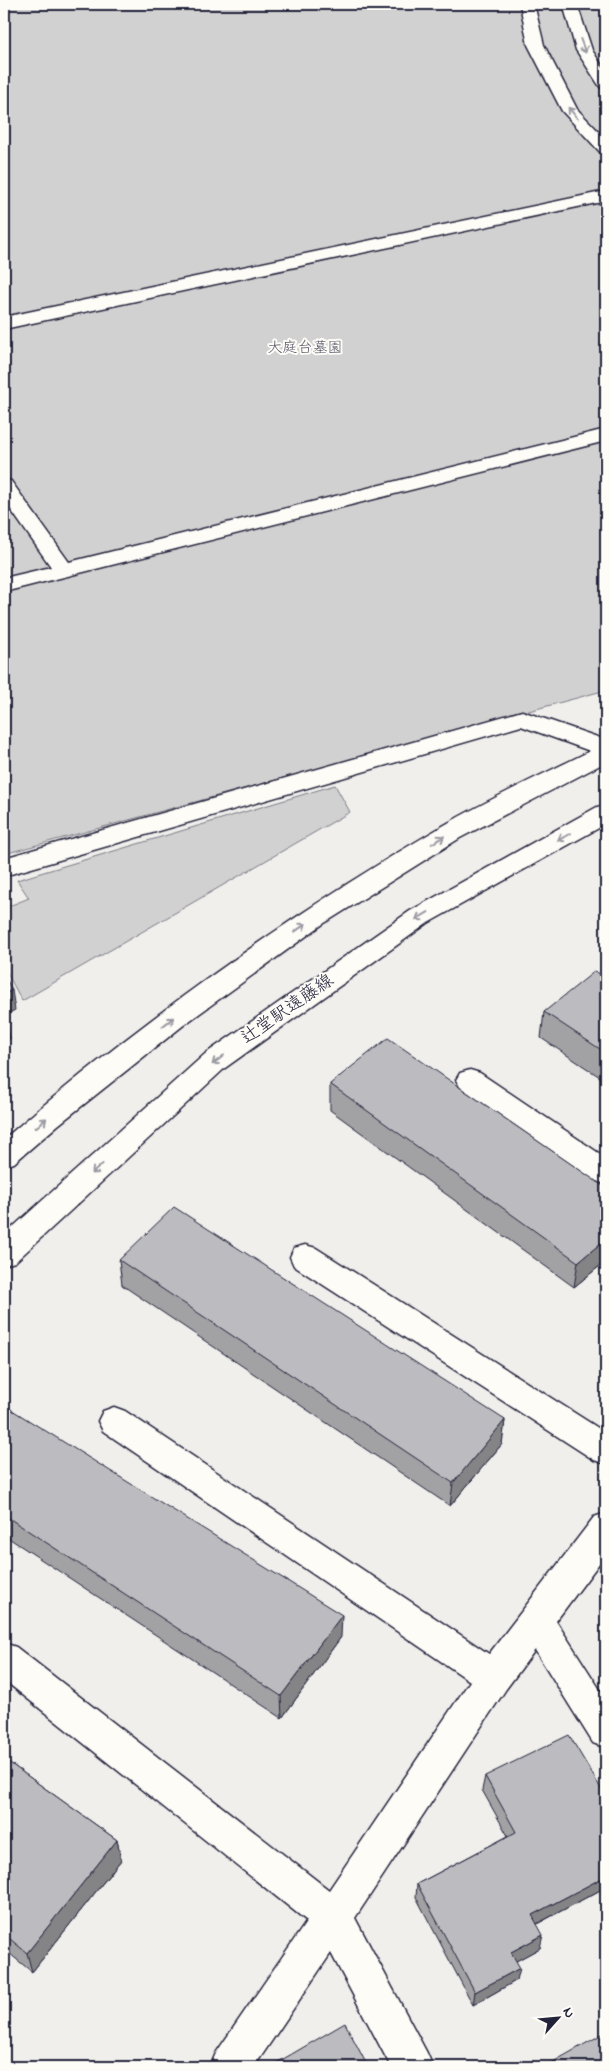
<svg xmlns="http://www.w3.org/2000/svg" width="610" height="2071" viewBox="0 0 610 2071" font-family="'Indie Flower','Klee One',sans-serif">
<rect width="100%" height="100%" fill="#f0efec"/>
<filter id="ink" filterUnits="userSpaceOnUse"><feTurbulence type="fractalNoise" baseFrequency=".02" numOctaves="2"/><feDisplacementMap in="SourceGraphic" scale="10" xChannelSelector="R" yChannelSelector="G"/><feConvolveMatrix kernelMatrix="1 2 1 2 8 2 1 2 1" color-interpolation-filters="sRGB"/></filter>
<g filter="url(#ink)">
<path fill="#d2d1d1" stroke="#7a7a86" d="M4 4H598L606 21V690L4 854Z
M335 785 350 812 22 1001 4 967V908L29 898 17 880Z"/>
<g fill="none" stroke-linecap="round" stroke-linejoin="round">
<defs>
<path id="minor" d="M520 4H534L544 45 577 109 606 139V153L600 152 562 111 528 45Z
M563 4H577L592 50 606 72V89L600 87 576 50Z
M606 191V201L4 329V317Z
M606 429V441L4 592V578L51 567 4 500V479L11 481 69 562Z
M522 711 606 740V762L460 838 323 924 185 1024 58 1125 14 1163 4 1166V1139C137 1024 289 915 441 827 489 799 540 776 590 751L521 726 4 876V858Z
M606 805V824L428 923 225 1068 15 1262 4 1265V1235L205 1054 410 911 597 807Z
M470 1070 480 1073 606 1158V1184L596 1181 460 1087 456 1080 460 1073Z
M305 1245 316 1248 606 1433V1464L594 1460 294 1266 290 1257 294 1248Z
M114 1407 125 1411 489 1654 594 1517 606 1513V1554L556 1621 606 1699V1748L593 1743 535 1650 506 1689 355 1918 427 2053 433 2067H391L331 1953 254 2067H210L216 2053 307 1921 4 1680V1643L16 1647 329 1890 470 1681 103 1431 98 1421 103 1411Z"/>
</defs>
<use href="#minor" stroke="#22223b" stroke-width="3"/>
<use href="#minor" fill="#fdfcf7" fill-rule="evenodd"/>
</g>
<path fill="#a2a2a5" stroke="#22223b" d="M606 978V1081L541 1038 544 1012Z
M330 1084 606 1188V1261L574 1287 330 1110Z
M119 1260 505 1420 502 1444 450 1506 122 1285Z
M4 1405 341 1637 282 1718 4 1535Z
M4 1759 117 1840 121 1860 32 1972 4 1949Z
M485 1776 606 1797V1887L537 1924 540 1948 516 1961 517 1980 473 2005 416 1897 417 1884 508 1836 482 1790Z"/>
<path fill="#848486" stroke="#22223b" d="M12 990 15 1010 4 1016V994Z
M7 1019 10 1039 4 1042V1021Z
M606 1239V1261L574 1287 578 1262Z
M505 1420 502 1444 450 1506 453 1483Z
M342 1615 341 1637 282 1718 281 1696Z
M117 1840 121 1860 32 1972 27 1953Z
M606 1876V1887L529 1928 532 1915Z
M543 1935 540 1948 509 1965 511 1952Z
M520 1968 517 1980 473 2005 475 1992Z"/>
<path fill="#bcbcc0" stroke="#22223b" d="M595 971 606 978V1053L544 1012Z
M4 975 12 990 4 994Z
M4 1012 7 1019 4 1021Z
M388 1038 606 1188V1239L578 1262 330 1084Z
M174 1207 505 1420 453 1483 119 1260Z
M4 1405 342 1615 281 1696 4 1515Z
M569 1735 606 1797V1876L532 1915 543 1935 511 1952 520 1968 475 1992 417 1884 516 1832 485 1776Z
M4 1759 117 1840 27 1953 4 1934Z
M345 2023 368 2067H274L273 2065Z
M606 2032V2067H544Z"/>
<defs><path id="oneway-shaft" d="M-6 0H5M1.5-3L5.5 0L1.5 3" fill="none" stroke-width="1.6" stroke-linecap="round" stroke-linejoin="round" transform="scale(1.25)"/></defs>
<g stroke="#9a9aa2">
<use href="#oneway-shaft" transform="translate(583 46) rotate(69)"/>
<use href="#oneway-shaft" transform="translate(573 113) rotate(-129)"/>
<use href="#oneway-shaft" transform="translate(564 837) rotate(151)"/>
<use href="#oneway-shaft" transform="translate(438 840) rotate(-32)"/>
<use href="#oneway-shaft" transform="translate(422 916) rotate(149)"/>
<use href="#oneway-shaft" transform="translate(300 928) rotate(-36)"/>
<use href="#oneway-shaft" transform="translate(168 1022) rotate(-38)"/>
<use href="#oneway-shaft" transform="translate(218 1060) rotate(142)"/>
<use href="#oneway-shaft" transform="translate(41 1123) rotate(-41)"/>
<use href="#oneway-shaft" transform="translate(97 1169) rotate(138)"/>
</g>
</g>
<g text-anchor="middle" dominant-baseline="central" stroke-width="4" stroke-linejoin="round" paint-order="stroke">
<g font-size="15" fill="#575768" stroke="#fdfcf7">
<text x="305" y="348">大庭台墓園</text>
</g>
<g font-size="18" fill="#22223b" stroke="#fdfcf7">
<text transform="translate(288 1010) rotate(-35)">辻堂駅遠藤線</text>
</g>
</g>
<rect width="610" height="2071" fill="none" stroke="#fdfcf7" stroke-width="20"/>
<rect x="10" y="10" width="590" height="2051" fill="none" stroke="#22223b" stroke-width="2" filter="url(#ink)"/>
<g transform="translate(558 2018) rotate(63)" stroke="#fdfcf7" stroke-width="4" paint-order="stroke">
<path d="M0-4L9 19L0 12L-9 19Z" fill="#22223b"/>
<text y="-8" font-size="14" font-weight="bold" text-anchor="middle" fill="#22223b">N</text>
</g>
</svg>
